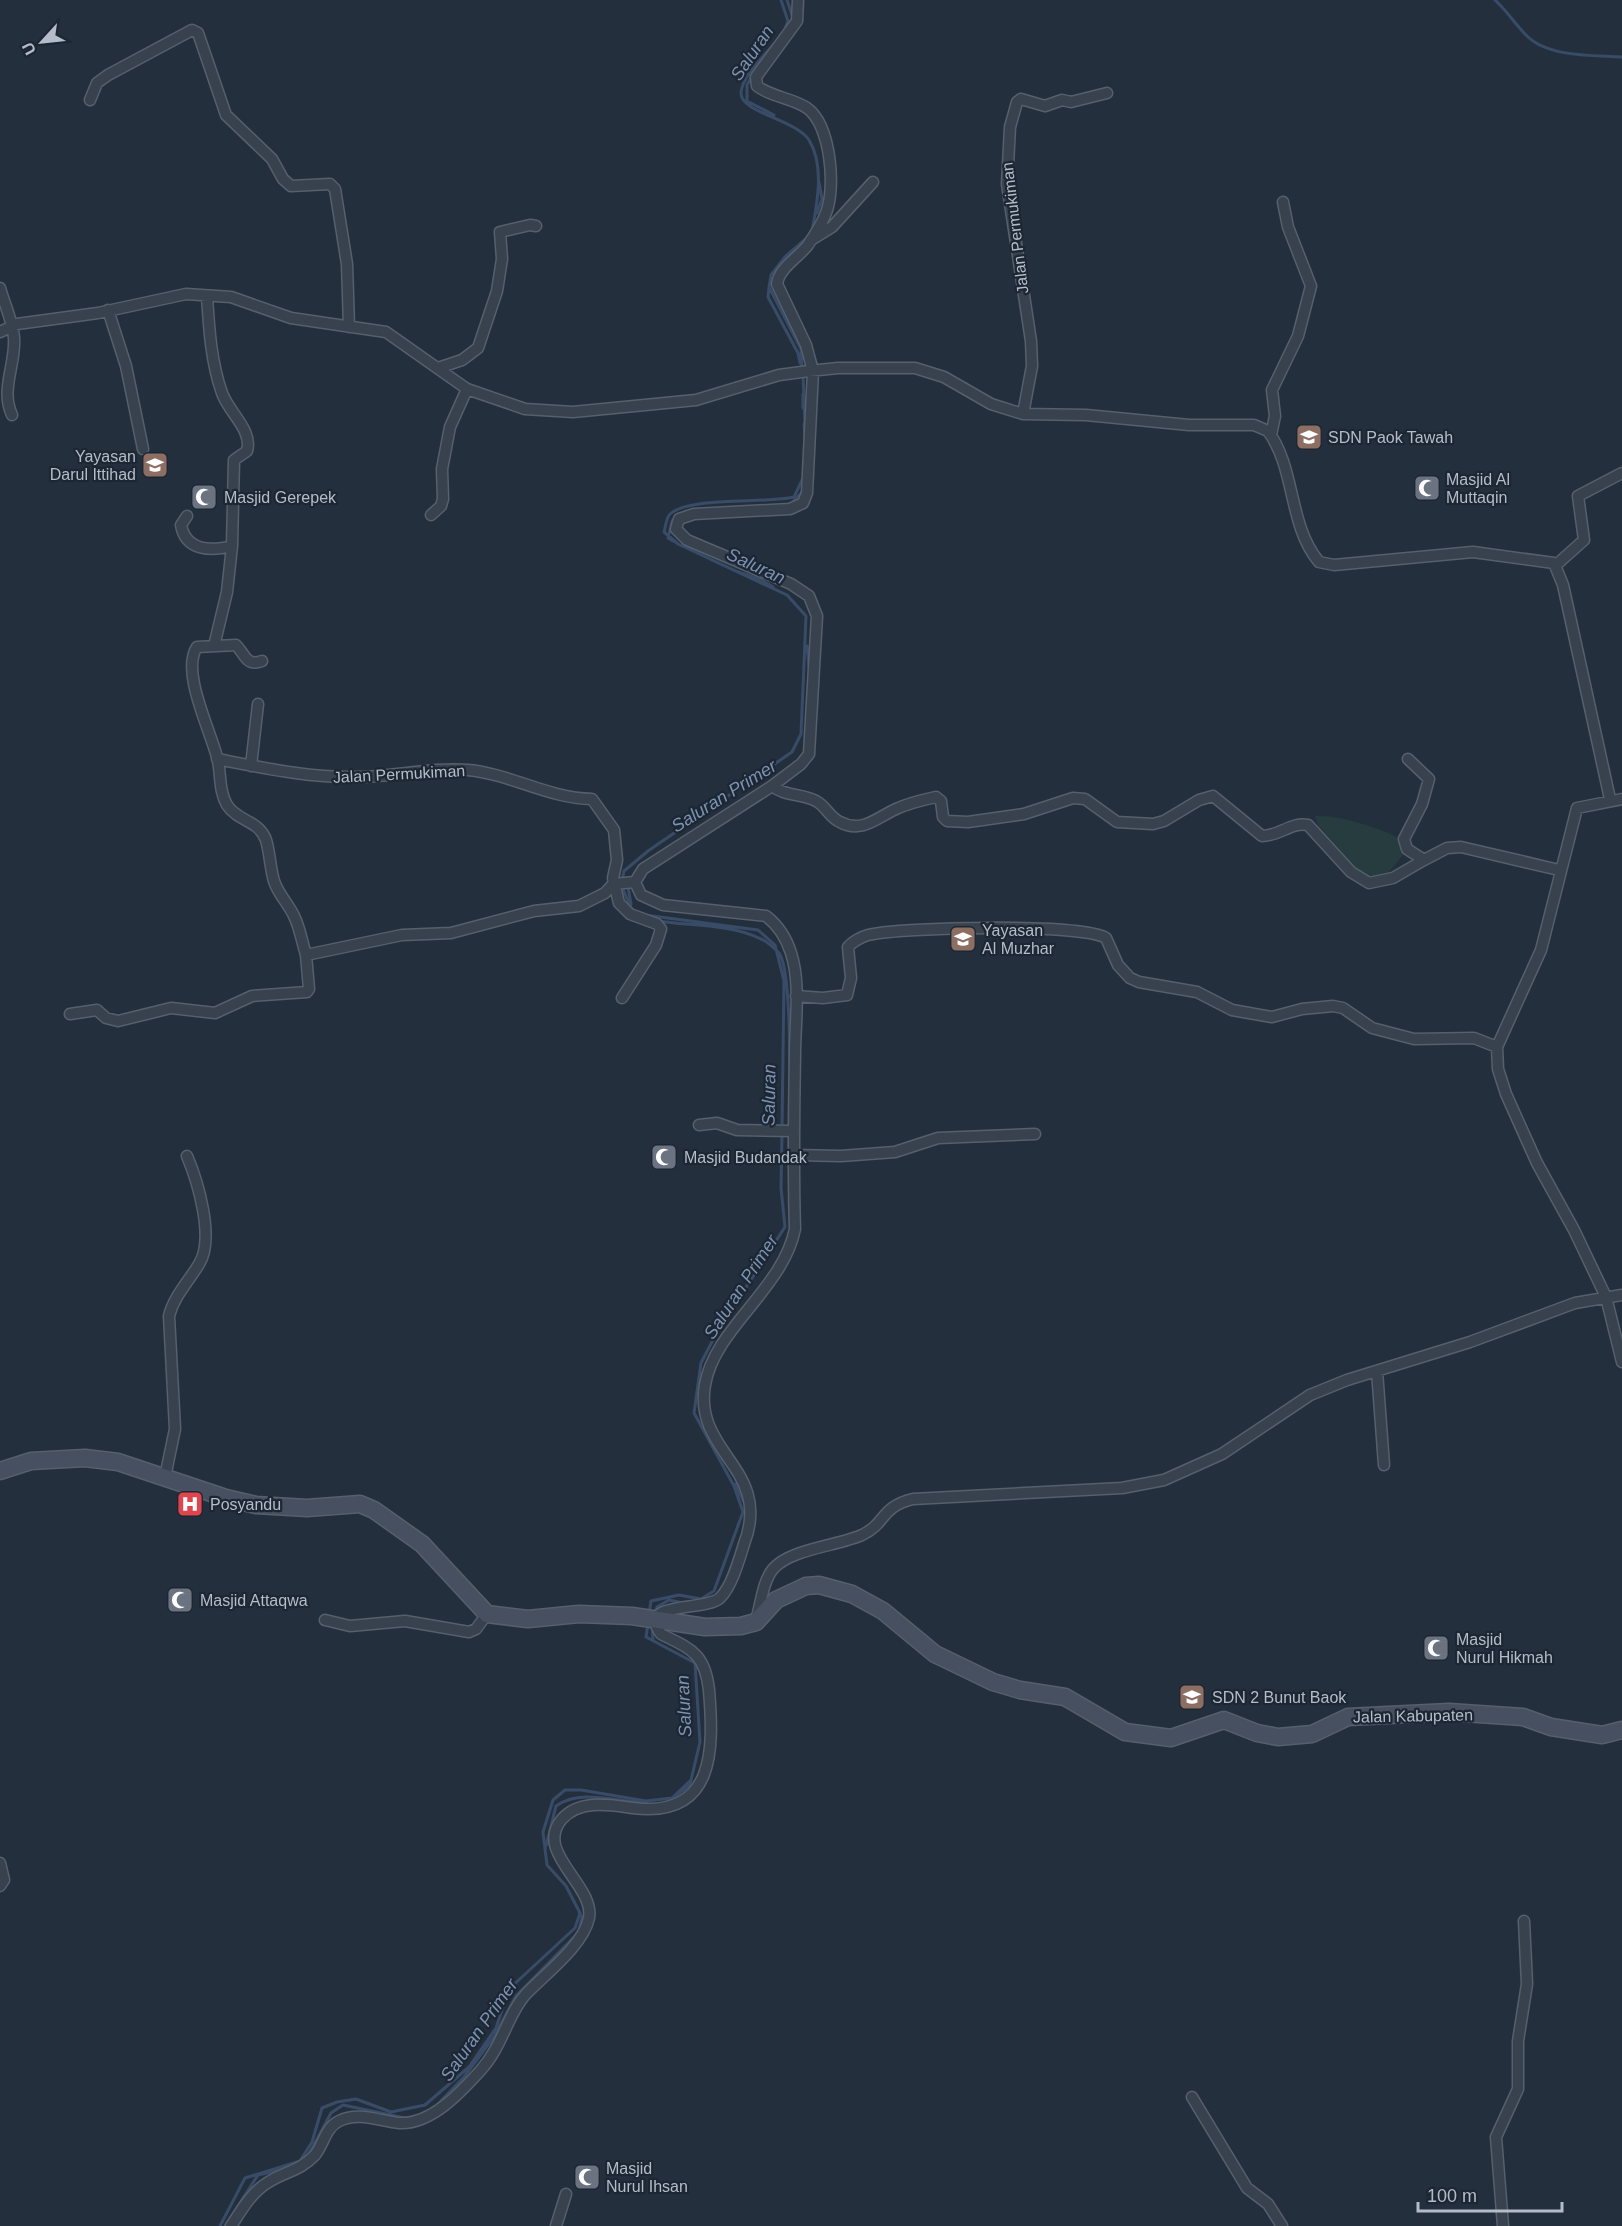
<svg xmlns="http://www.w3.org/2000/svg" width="1622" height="2226" viewBox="0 0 1622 2226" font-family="Arial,sans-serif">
<rect width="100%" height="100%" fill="#242f3e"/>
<path fill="#263c3f" d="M1315 816C1341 815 1386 829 1407 843L1406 851 1386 876H1363L1318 825Z"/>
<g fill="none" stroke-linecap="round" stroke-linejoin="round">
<path stroke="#394c67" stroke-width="3" d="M781 0 788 21 785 29
M787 0 793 18
M1495 0C1507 11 1515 24 1526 35 1548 58 1594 55 1622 57
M774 44C764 56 742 76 741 93 740 112 796 120 809 140 825 166 817 204 812 231
M752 76 747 85V101L774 115
M817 213 822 199 819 182
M769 288 768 297 798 353 800 363
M802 368 801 349 769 287 771 275 785 257 809 236
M803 375 805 425
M803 394V408
M804 424 805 438
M791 504 803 491
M673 541 668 538 672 521 686 511
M738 572 760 579 773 587
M807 646 809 667
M622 880 624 871 648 851 792 752 801 734 806 616 787 595 678 544 664 532C666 526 666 518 670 514 690 496 765 504 794 497L804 476
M622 887 631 908
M628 887 631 904
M645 915 758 930 775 945 784 981 782 1128
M658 921C690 926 732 924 761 939 767 941 775 949 779 953 795 974 788 1132 789 1168
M735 1484 744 1502
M726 1581 738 1548
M649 1614 651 1601 679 1595 701 1599 714 1591 743 1512 734 1486 694 1413 701 1363 717 1332 785 1227 781 1188 782 1134
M655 1614 657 1607 669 1600 683 1603
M652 1626 653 1640
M673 1798 690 1785 691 1781
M546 1846 556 1806C581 1788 616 1802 646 1803
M579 1931 582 1917 579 1912
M438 2104 464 2077 494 2037 516 1996 575 1936
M309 2154 331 2113 343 2105 405 2118
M220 2226 245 2178 300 2161 312 2142 322 2108 337 2102 356 2099 391 2112 425 2105 469 2067 496 2028 509 1989 575 1928 580 1913 566 1886 547 1865 543 1832 553 1800 565 1790H581L646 1801 672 1798 691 1780 700 1742 695 1663 646 1637 648 1624
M225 2226 258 2175 284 2169"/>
<defs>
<path id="street" d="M90 100 97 83 108 75 192 30 198 33 226 115 272 159 283 179 291 186 330 184 335 189 347 264 349 327
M811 240 832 227 873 182
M0 288C4 303 13 322 14 338 16 364 0 390 12 415
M207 296C209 328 211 362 222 393 229 413 253 430 247 451L234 460 232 546 227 592 214 646
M108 310 126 366 143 449
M0 332 17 324 98 313 186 294 231 297 291 318 386 332 467 389 525 409 573 412 696 400 779 375 809 371 838 368H915L944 377 991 404 1023 414 1086 415 1189 425H1254L1268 431C1296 469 1288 525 1319 562L1334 565 1473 552 1554 563 1563 585 1610 799
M438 368 462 360 478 348 497 291 502 259 500 232 530 225 536 226
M1023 414 1032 366 1031 341 1007 184 1010 127 1017 102 1021 99 1045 106 1062 100 1071 102 1107 93
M1271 435 1275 416 1272 390 1298 336 1311 286 1288 227 1283 202
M431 515 441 506 443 499 442 469 450 427 467 389
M187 516 181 525C186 552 212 551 232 546
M1555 566 1584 540 1578 496 1622 473
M262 661C246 667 245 654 236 645L197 647C180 672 212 733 218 761 221 776 219 791 227 805 238 822 259 820 266 840 270 853 270 868 274 881 278 894 288 903 294 916 300 928 302 942 306 955
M217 759C264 768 310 778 358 777 394 777 431 767 468 770 511 774 547 798 592 799L614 830 617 860 613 878 619 903 630 914 657 924 661 929 656 945 622 998
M1408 759 1429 779 1422 804 1404 839 1407 849 1424 860 1447 848 1461 847 1559 870
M251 766 258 704
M772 786C786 797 802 793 816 801 826 806 830 818 840 822 862 834 878 817 896 809 909 803 922 800 936 797L941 801 943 817 947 821 968 822 1024 814 1073 798 1085 799 1117 822 1153 824 1164 821 1199 800 1213 796 1262 836C1280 836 1290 822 1308 825L1351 872 1369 883 1393 878 1424 860
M1622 799 1577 808 1541 950 1497 1047 1498 1069 1506 1094 1537 1163 1574 1230 1606 1297 1622 1362
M796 996 823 998 847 995 851 978 848 947C852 942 861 937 868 935 901 927 1081 923 1106 938L1118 965 1130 978 1139 982 1197 992 1232 1010 1272 1017 1302 1009 1333 1006 1343 1008 1372 1028 1414 1039 1474 1038 1497 1047
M70 1014 97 1010 106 1018 118 1021 171 1008 215 1013 252 996 307 992 309 989 306 955 402 935 451 933 534 911 579 906 605 893 613 884 635 882
M699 1125 717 1123 737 1130 793 1131
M794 1155 841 1156 895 1152 938 1138 1035 1134
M1377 1371 1384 1465
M165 1477 175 1429 169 1316C174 1296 189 1281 199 1264 215 1239 198 1182 187 1156
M757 1617C761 1603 763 1581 773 1569 790 1549 837 1546 862 1535 887 1523 880 1507 913 1499L1122 1488 1164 1480 1222 1454 1310 1395 1347 1380 1470 1342 1575 1303 1622 1295
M325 1620 350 1626 405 1621 469 1632 476 1629 487 1614
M0 1863 4 1880 0 1886
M1192 2097 1247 2188 1268 2204 1282 2226
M231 2226C241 2211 251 2193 267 2183 285 2171 299 2172 315 2155 324 2144 325 2128 339 2121 358 2111 380 2121 399 2123 431 2125 461 2092 480 2071 503 2046 507 2015 526 1994 545 1974 583 1946 589 1918 595 1885 533 1852 562 1819 580 1799 610 1805 633 1808 715 1818 714 1750 709 1690 705 1653 691 1649 661 1634 636 1600 705 1612 720 1598 732 1586 739 1560 744 1544 773 1469 693 1453 705 1385 714 1329 783 1289 795 1229 793 1171 794 1112 795 1054 795 1022 801 984 791 953 786 937 779 926 766 916L663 905 641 895 635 882 643 869 772 786 801 764 809 754 817 616 809 596 791 584 687 540 676 529 679 519 694 514 790 509 803 503 807 493 813 371 806 345 777 284C779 268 798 258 808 245 814 236 822 224 826 213 836 188 831 125 807 108 792 98 771 97 757 86L756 77 797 21 798 0
M556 2226 566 2194
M1503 2226 1496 2137 1518 2089V2041L1527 1984 1524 1921"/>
<path id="secondary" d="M0 1471 31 1461 85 1458 118 1462 226 1498 256 1505 307 1508 360 1504 374 1510 422 1544 487 1614 528 1619 579 1614 632 1616 705 1627 741 1626 756 1622 776 1600 806 1586 819 1585 852 1594 883 1611 935 1654 993 1682 1020 1690 1065 1697 1125 1732 1171 1738 1224 1720 1257 1733 1278 1737 1312 1734 1348 1717 1449 1712 1523 1717 1551 1727 1602 1735 1622 1730"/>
</defs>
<use href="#street" stroke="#565f6c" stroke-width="13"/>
<use href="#secondary" stroke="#565f6c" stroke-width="19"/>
<use href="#street" stroke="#38414e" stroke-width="10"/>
<use href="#secondary" stroke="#465061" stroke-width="16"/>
</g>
<defs>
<symbol id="school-square" viewBox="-11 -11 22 22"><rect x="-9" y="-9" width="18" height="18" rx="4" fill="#8d6e63" stroke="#1d2633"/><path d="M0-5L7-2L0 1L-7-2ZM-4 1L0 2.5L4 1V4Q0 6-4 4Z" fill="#fff"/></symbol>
<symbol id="mosque-square" viewBox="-11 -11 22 22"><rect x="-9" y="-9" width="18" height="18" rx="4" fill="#6b7280" stroke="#1d2633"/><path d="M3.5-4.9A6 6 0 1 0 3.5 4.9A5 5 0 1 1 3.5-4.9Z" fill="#fff"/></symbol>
<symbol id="hospital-square" viewBox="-11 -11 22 22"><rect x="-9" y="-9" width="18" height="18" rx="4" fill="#e0444e" stroke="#1d2633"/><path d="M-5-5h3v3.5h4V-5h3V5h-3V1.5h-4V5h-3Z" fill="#fff"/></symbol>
</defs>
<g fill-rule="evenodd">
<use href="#school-square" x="1294" y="422" width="30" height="30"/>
<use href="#school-square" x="140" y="450" width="30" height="30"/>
<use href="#mosque-square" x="1412" y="473" width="30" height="30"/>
<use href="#mosque-square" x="189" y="482" width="30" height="30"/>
<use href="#school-square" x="948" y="924" width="30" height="30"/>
<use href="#mosque-square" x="649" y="1142" width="30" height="30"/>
<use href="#hospital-square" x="175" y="1489" width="30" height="30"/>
<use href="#mosque-square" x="165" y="1585" width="30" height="30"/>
<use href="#mosque-square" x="1421" y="1633" width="30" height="30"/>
<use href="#school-square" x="1177" y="1682" width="30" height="30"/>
<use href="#mosque-square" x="572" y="2162" width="30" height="30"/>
</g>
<g text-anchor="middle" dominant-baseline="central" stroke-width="4.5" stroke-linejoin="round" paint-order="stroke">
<g font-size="16" fill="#b4bcc9" stroke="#1d2633">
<text transform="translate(1015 228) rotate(-97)">Jalan Permukiman</text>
<text transform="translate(399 774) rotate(-3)">Jalan Permukiman</text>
<text transform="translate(1413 1716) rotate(-1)">Jalan Kabupaten</text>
</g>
<g font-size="16" fill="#b4bcc9" stroke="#1d2633" text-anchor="start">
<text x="1328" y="437">SDN Paok Tawah</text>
<text x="136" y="456" text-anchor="end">Yayasan<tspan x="136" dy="18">Darul Ittihad</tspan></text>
<text x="1446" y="479">Masjid Al<tspan x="1446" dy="18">Muttaqin</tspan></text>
<text x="224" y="497">Masjid Gerepek</text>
<text x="982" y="930">Yayasan<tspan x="982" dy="18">Al Muzhar</tspan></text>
<text x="684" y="1157">Masjid Budandak</text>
<text x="210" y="1504">Posyandu</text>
<text x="200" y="1600">Masjid Attaqwa</text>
<text x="1456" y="1639">Masjid<tspan x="1456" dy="18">Nurul Hikmah</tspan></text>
<text x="1212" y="1697">SDN 2 Bunut Baok</text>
<text x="606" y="2168">Masjid<tspan x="606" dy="18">Nurul Ihsan</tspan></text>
</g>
<g font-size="18" font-style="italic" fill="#7c92b1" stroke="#1d2633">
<text transform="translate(752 53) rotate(-56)">Saluran</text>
<text transform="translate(756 566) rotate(25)">Saluran</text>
<text transform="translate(724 796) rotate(-32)">Saluran Primer</text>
<text transform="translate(769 1095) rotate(-89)">Saluran</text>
<text transform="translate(741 1287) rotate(-57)">Saluran Primer</text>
<text transform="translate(684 1706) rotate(-93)">Saluran</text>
<text transform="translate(479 2030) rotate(-55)">Saluran Primer</text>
</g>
</g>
<g transform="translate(42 42) rotate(243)" stroke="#1d2633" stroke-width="4.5" paint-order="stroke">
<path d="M0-4.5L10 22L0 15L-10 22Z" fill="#b4bcc9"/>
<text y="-9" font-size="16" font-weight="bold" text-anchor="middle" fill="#b4bcc9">U</text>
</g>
<path d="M1418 2202v9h144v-9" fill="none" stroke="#b4bcc9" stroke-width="3"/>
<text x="1427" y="2202" font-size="18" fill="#b4bcc9" stroke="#1d2633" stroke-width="4.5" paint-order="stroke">100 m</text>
</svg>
